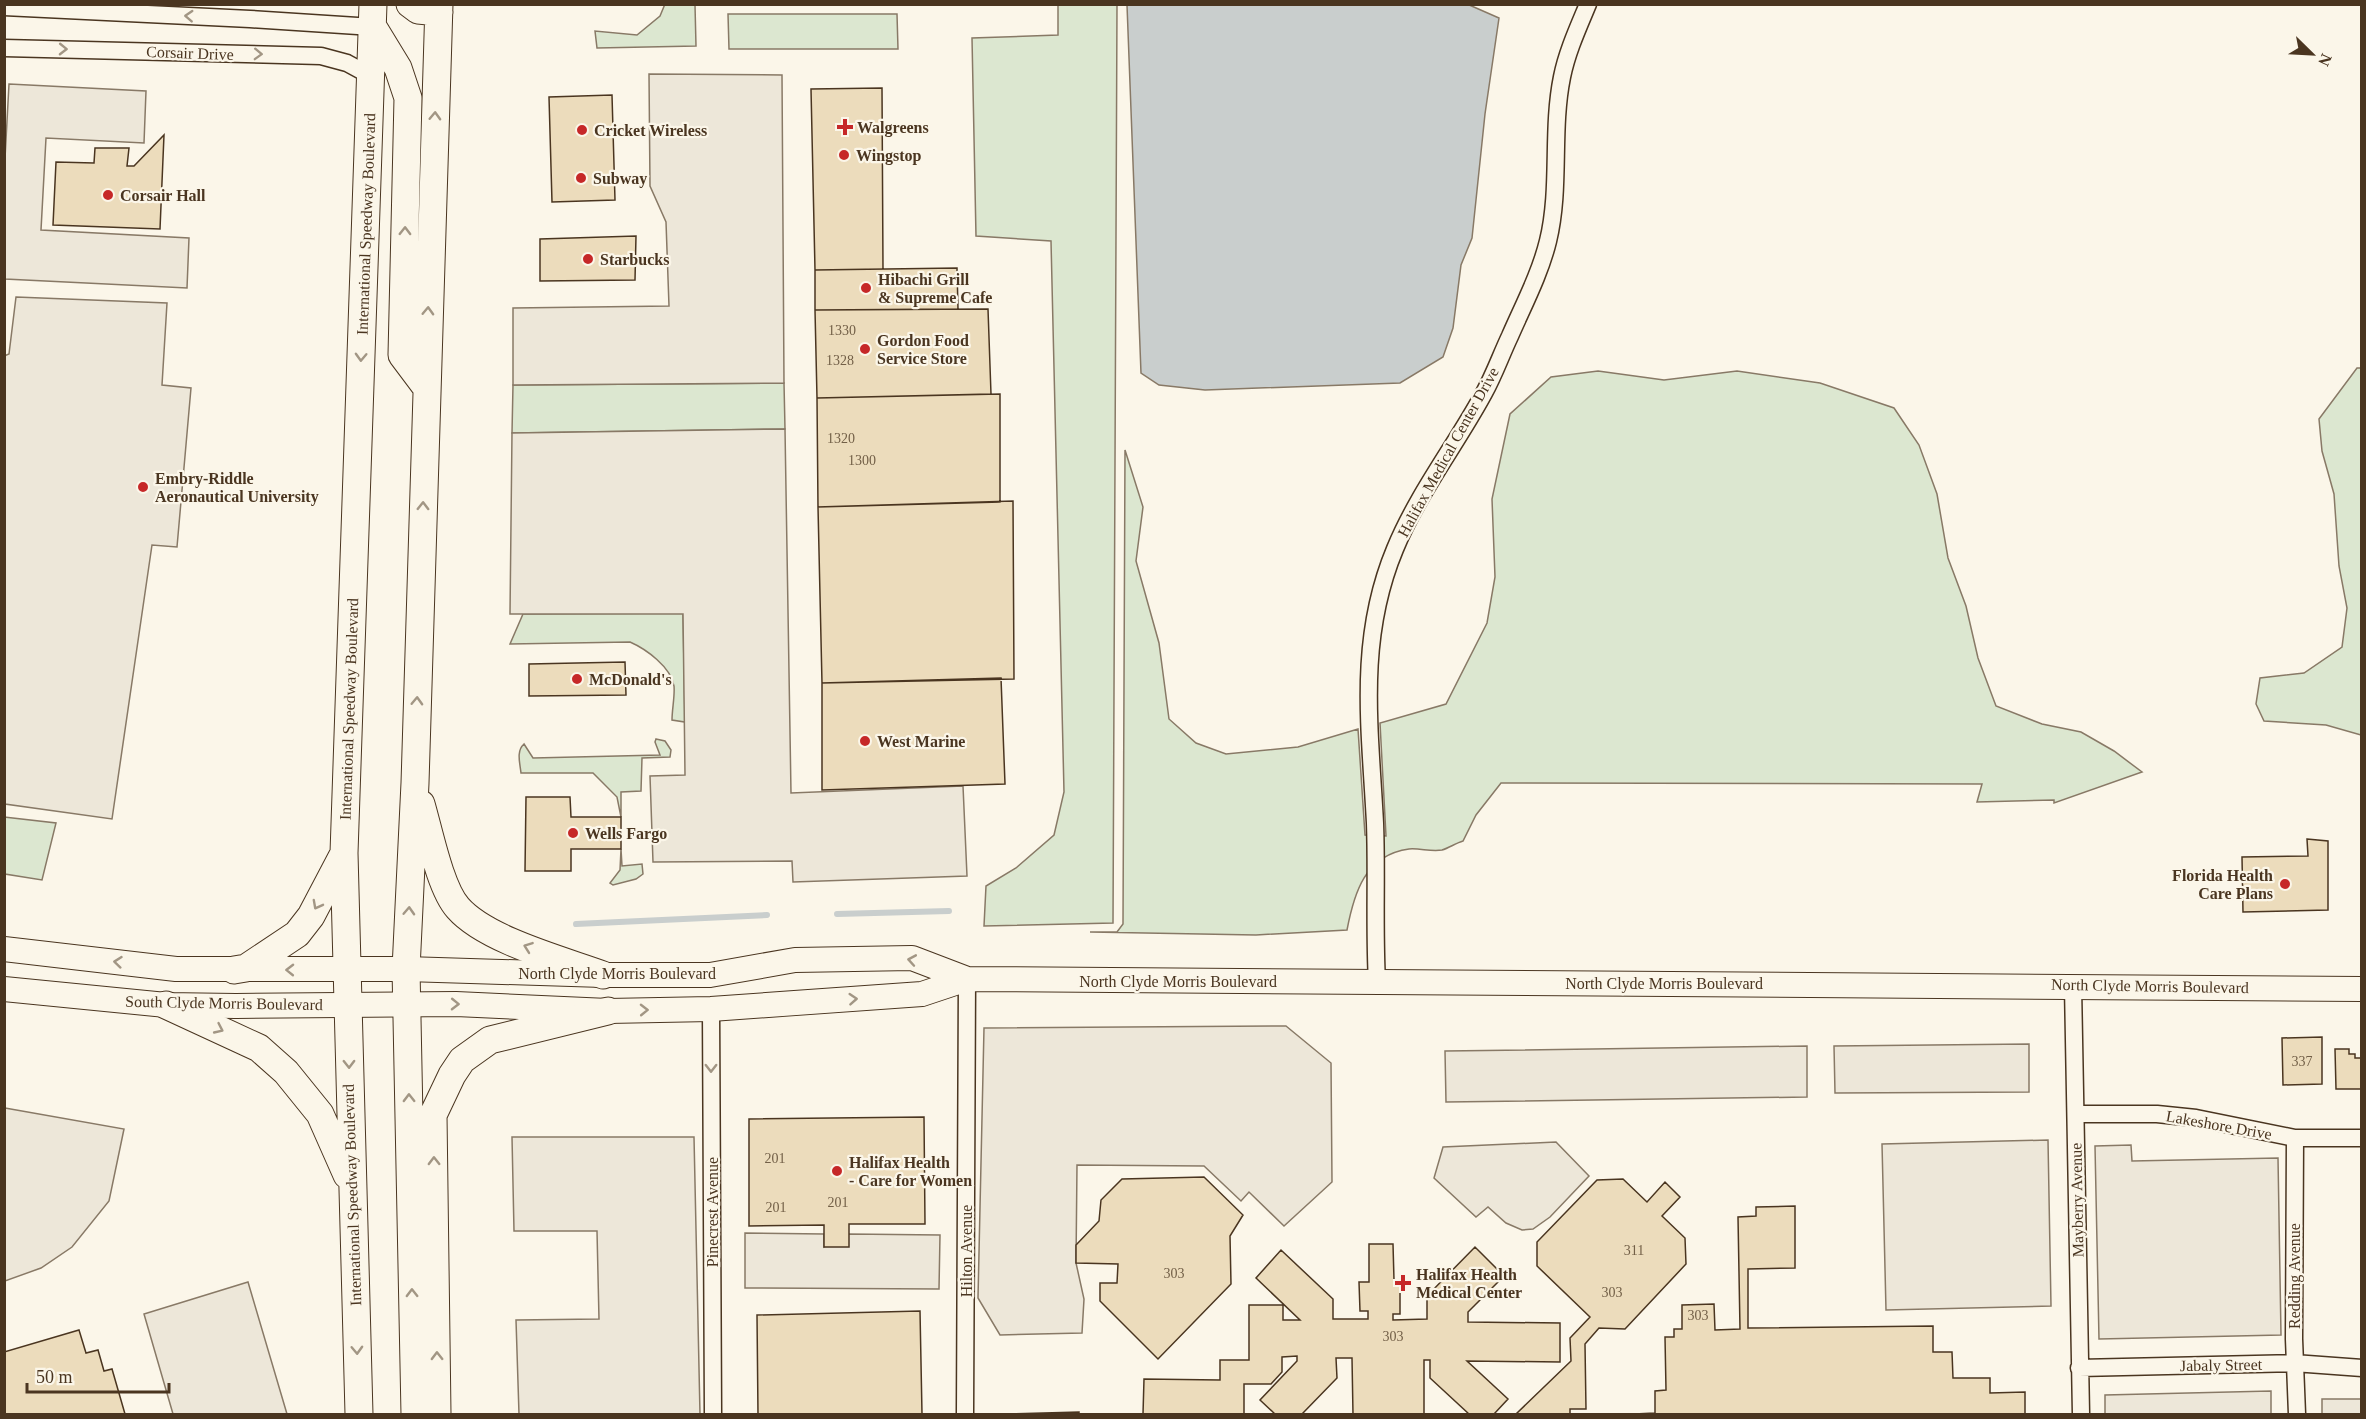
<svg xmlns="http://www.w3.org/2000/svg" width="2366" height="1419" viewBox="0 0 2366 1419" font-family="'Times New Roman',serif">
<rect width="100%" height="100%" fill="#fbf6e9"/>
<path fill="#dce7d0" stroke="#887966" stroke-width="1.5" d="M665 4 695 5 696 46 597 48 595 31 637 35 660 16Z
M1058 5H1117L1113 923 984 926 986 886 1016 868 1054 835 1064 792 1051 241 976 236 972 38 1058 35Z
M728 14H897L898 49H729Z
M2357 368H2362L2361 735 2326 725 2264 721 2256 704 2260 678 2304 673 2342 647 2347 608 2339 566 2334 494 2322 451 2319 419Z
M1598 371 1664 380 1737 371 1820 383 1894 408 1919 445 1937 494 1948 558 1966 606 1978 658 1996 706 2042 724 2081 732 2114 751 2142 772 2054 803V800L1977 802 1982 784 1501 783 1476 815 1463 841C1456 843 1449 848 1442 850 1431 852 1420 848 1409 849 1365 855 1354 893 1347 930L1256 935 1090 932H1117L1123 924 1125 450 1143 507 1136 561 1159 643 1169 719 1196 743 1226 754 1298 747 1358 729 1365 835 1386 836 1380 723 1446 704 1487 623 1495 577 1492 499 1510 414 1551 377Z
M784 383 785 429 512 433 513 385Z
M683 613 685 722 672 720C672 709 675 696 674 686 671 667 646 649 630 642L510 644 523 614Z
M656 739 665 741 671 750 670 757 642 758 641 791 621 792V817L617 797 593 773H521C520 763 516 751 524 744L533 758 660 755 655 742Z
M4 817 56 823 42 880 5 874Z
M621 849 622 866 642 864 643 874 636 879 613 885 610 883 620 870Z"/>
<path fill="#ede7d9" stroke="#887966" stroke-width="1.5" d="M649 74 782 75 784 383 513 385V308L669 306 666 222 650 186Z
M9 84 146 91 144 143 46 138 41 230 189 238 187 288 5 279 4 177Z
M16 297 167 303 162 385 191 388 177 547 152 545 112 819 5 804 4 356 9 354Z
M785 429 791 793 963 786 967 876 793 882 792 861 653 862 650 776 685 775 683 614H510L512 433Z
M1286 1026 1331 1063 1332 1182 1284 1226 1249 1192 1241 1201 1204 1166 1077 1165 1076 1263 1084 1299 1082 1333 1000 1335 978 1298 984 1028Z
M2029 1044V1092L1835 1093 1834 1046Z
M1807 1046V1097L1446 1102 1445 1051Z
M5 1108 124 1129 109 1201 72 1247 41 1268 5 1281Z
M512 1137H694L700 1414H519L516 1320 599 1319 597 1231H514Z
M2048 1140 2051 1306 1886 1310 1882 1144Z
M1556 1142 1589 1176 1550 1217 1533 1229 1522 1230 1506 1223 1488 1207 1476 1217 1434 1178 1443 1147Z
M2131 1145 2132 1161 2278 1158 2281 1335 2099 1339 2095 1146Z
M745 1233 824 1234V1247L849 1234 940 1235 939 1289 745 1288Z
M248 1282 287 1414H173L144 1314Z
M2271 1391V1414H2105V1395Z
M2322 1399H2361V1414H2322Z"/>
<path fill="#c9cecd" stroke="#887966" stroke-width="1.5" d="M1467 4 1499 18 1485 114 1472 238 1461 265 1453 328 1443 357 1400 383 1205 390 1159 385 1141 373 1127 5Z"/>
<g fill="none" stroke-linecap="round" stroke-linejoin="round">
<path stroke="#c9cecd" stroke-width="6" d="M837 914 949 911
M576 924 767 915"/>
</g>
<path fill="#ecdcbc" stroke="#4a3520" stroke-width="1.5" d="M882 88 883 269 815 270 811 89Z
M612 95 615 200 552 202 549 97Z
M164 135 160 229 53 225 56 162 94 163 95 148H129L127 166H134Z
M636 236 635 280 540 281V239Z
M957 268 958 309 815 310V270Z
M988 309 991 394 817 398 815 310Z
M1000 394V502L818 507 817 398Z
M1013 501 1014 679 822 683 818 507Z
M625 662 626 695 529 696V664Z
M1001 678 1005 784 822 790V683Z
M526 797H570L571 817H621V849H571V871H525Z
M2307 839 2328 841V910L2243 912 2242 857 2308 856Z
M2322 1037V1084L2283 1085 2282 1038Z
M2335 1049H2349V1054H2355V1058H2362V1089H2336Z
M924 1117 925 1224H849V1247H824V1225L749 1226V1119Z
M1204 1177 1243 1215 1230 1236 1231 1284 1158 1359 1100 1301V1283H1117L1118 1264 1076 1263V1245L1099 1221 1101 1200 1122 1179Z
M1623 1179 1647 1202 1665 1182 1680 1197 1662 1216 1685 1238 1686 1264 1625 1329 1599 1328 1585 1344 1586 1409H1570V1414H1516L1571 1361 1570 1338 1590 1317 1537 1266V1242L1597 1180Z
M1795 1206V1268L1748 1269V1328L1933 1326V1352H1952L1953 1378H1990V1393L2025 1392V1414H1634L1655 1413V1391L1666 1390 1665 1337H1674V1329H1682V1305L1714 1304 1715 1330 1740 1329 1738 1217 1756 1216V1207Z
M1369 1244H1393L1394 1280H1400V1314H1393V1320L1427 1319V1296L1475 1247 1504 1276 1468 1312V1322L1560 1323V1362L1467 1361 1508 1399 1494 1414H1469L1430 1378V1360H1424V1414H1353L1352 1358H1336L1337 1378 1302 1414H1275L1260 1400 1297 1361V1356L1282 1357V1372L1271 1384H1244V1414H1143L1144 1379 1220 1380V1360H1249V1305H1283V1320H1300L1256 1278 1281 1250 1333 1299V1319H1368V1311H1360L1359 1282H1369Z
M920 1311 922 1414H758L757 1315Z
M79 1330 86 1353 98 1350 104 1371 112 1369 125 1414H4V1352Z
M1079 1412V1414H1004Z"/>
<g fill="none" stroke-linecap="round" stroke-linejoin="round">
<defs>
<path id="street" d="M4 7 250 19 373 27
M4 48 321 56 347 63 371 76
M1377 982C1374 929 1377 876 1375 823 1370 727 1357 640 1395 549 1418 493 1456 445 1484 393 1494 375 1501 355 1510 336 1523 306 1540 274 1548 241 1561 188 1551 131 1562 77 1567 52 1578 28 1588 4
M2073 986 2081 1414
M711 1009 713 1414
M2076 1114H2157L2196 1118 2295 1138H2362
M2295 1138 2294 1339 2297 1414
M2079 1368 2294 1363 2362 1368
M965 1414 967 979"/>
<path id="secondary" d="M4 949 176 969H406L603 975H710L795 960 912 958 967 979
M4 989 166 1005 236 1006 456 1004 608 1011 711 1009 922 994 967 979 2362 989"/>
<path id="primary" d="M410 4 418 10 439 12
M373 27 398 68 408 98 402 355 426 387
M421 804C429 831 440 888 458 908 486 940 562 960 603 975
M234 970 246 968 297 934 311 916 342 857
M166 1005 259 1048 286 1072 320 1114 347 1175
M359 1414 344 853 373 4
M415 1414 406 969 415 783 439 4
M437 1414 433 1115 452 1075 462 1060 490 1040 608 1011"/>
</defs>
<use href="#street" stroke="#4a3520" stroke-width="19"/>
<use href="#secondary" stroke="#4a3520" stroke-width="26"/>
<use href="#primary" stroke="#4a3520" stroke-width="29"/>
<use href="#street" stroke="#fbf6e9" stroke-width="16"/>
<use href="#secondary" stroke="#fbf6e9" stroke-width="24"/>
<use href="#primary" stroke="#fbf6e9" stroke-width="27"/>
</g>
<defs><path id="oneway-chevron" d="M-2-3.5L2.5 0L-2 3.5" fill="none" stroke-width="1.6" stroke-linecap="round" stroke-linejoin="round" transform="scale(1.5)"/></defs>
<g stroke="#a29684">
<use href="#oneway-chevron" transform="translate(189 16) rotate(-177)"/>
<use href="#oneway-chevron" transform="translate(63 49) rotate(1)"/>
<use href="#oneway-chevron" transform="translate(258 54) rotate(2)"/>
<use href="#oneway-chevron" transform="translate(435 116) rotate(-88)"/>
<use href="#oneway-chevron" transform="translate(405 231) rotate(-89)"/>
<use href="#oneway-chevron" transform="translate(428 311) rotate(-88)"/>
<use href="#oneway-chevron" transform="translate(361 357) rotate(92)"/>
<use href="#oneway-chevron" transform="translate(423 506) rotate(-89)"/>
<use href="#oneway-chevron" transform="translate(417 701) rotate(-88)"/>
<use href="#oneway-chevron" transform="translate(317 905) rotate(118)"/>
<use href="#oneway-chevron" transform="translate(409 911) rotate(-87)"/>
<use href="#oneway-chevron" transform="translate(528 947) rotate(-160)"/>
<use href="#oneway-chevron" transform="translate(912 960) rotate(-170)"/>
<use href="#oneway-chevron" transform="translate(118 962) rotate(-174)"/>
<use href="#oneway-chevron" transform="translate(290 970) rotate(-179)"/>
<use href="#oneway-chevron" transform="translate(853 999) rotate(-4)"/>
<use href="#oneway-chevron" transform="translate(455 1004) rotate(1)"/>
<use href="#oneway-chevron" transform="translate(644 1010) rotate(-1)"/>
<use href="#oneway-chevron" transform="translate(219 1029) rotate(25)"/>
<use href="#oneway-chevron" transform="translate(349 1064) rotate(89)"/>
<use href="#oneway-chevron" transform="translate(711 1068) rotate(90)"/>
<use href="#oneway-chevron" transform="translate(409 1098) rotate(-91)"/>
<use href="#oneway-chevron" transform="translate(434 1161) rotate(-91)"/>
<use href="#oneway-chevron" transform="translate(412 1293) rotate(-91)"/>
<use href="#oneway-chevron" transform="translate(357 1350) rotate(88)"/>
<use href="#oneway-chevron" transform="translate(437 1356) rotate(-91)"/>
</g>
<g fill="#c62828" stroke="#fbf6e9" stroke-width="2">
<path d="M842 118h6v6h6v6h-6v6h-6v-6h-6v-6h6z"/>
<circle cx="582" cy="130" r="6"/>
<circle cx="844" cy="155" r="6"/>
<circle cx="581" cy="178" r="6"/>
<circle cx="108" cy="195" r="6"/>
<circle cx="588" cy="259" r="6"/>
<circle cx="866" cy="288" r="6"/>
<circle cx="865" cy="349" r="6"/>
<circle cx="143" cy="487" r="6"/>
<circle cx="577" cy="679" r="6"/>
<circle cx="865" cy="741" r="6"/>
<circle cx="573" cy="833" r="6"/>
<circle cx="2285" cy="884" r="6"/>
<circle cx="837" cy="1171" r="6"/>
<path d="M1400 1274h6v6h6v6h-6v6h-6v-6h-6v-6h6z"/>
</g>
<g text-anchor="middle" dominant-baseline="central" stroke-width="4.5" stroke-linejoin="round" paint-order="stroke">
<g font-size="14" fill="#725f47">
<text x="842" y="330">1330</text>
<text x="840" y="360">1328</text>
<text x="841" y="438">1320</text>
<text x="862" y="460">1300</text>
<text x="2302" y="1061">337</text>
<text x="775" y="1158">201</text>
<text x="838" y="1202">201</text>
<text x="776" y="1207">201</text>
<text x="1634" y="1250">311</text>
<text x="1174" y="1273">303</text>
<text x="1612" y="1292">303</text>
<text x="1698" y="1315">303</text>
<text x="1393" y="1336">303</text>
</g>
<g font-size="16" fill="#4a3520" stroke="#fbf6e9">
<text transform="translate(190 53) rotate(2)">Corsair Drive</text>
<text transform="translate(366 224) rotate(-88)">International Speedway Boulevard</text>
<text transform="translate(1448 452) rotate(-61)">Halifax Medical Center Drive</text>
<text transform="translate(349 709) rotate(-88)">International Speedway Boulevard</text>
<text x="617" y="973">North Clyde Morris Boulevard</text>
<text x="1178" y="981">North Clyde Morris Boulevard</text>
<text x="1664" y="983">North Clyde Morris Boulevard</text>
<text transform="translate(2150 986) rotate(1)">North Clyde Morris Boulevard</text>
<text transform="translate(224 1003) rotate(1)">South Clyde Morris Boulevard</text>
<text transform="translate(2219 1125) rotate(10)">Lakeshore Drive</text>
<text transform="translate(352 1195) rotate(-92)">International Speedway Boulevard</text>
<text transform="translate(2077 1200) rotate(-91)">Mayberry Avenue</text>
<text transform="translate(712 1212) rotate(-90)">Pinecrest Avenue</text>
<text transform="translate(966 1251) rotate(-90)">Hilton Avenue</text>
<text transform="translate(2294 1276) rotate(-90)">Redding Avenue</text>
<text transform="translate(2221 1365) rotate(-1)">Jabaly Street</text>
</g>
<g font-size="16" font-weight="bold" fill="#4a3520" stroke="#fbf6e9" text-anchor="start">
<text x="857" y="127">Walgreens</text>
<text x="594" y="130">Cricket Wireless</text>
<text x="856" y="155">Wingstop</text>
<text x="593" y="178">Subway</text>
<text x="120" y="195">Corsair Hall</text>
<text x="600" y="259">Starbucks</text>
<text x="878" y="279">Hibachi Grill<tspan x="878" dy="18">&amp; Supreme Cafe</tspan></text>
<text x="877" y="340">Gordon Food<tspan x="877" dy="18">Service Store</tspan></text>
<text x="155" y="478">Embry-Riddle<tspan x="155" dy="18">Aeronautical University</tspan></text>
<text x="589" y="679">McDonald's</text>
<text x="877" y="741">West Marine</text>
<text x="585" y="833">Wells Fargo</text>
<text x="2273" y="875" text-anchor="end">Florida Health<tspan x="2273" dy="18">Care Plans</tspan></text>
<text x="849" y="1162">Halifax Health<tspan x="849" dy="18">- Care for Women</tspan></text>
<text x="1416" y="1274">Halifax Health<tspan x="1416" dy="18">Medical Center</tspan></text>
</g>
</g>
<rect width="2366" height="1419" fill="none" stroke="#4a3520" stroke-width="12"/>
<g transform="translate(2312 54) rotate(114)" stroke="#fbf6e9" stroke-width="4.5" paint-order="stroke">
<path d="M0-4.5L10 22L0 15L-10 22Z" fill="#4a3520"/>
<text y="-9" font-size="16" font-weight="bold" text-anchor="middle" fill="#4a3520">N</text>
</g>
<path d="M27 1383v9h142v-9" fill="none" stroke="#4a3520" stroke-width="3"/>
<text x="36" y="1383" font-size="18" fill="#4a3520" stroke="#fbf6e9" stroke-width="4.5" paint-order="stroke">50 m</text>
</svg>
